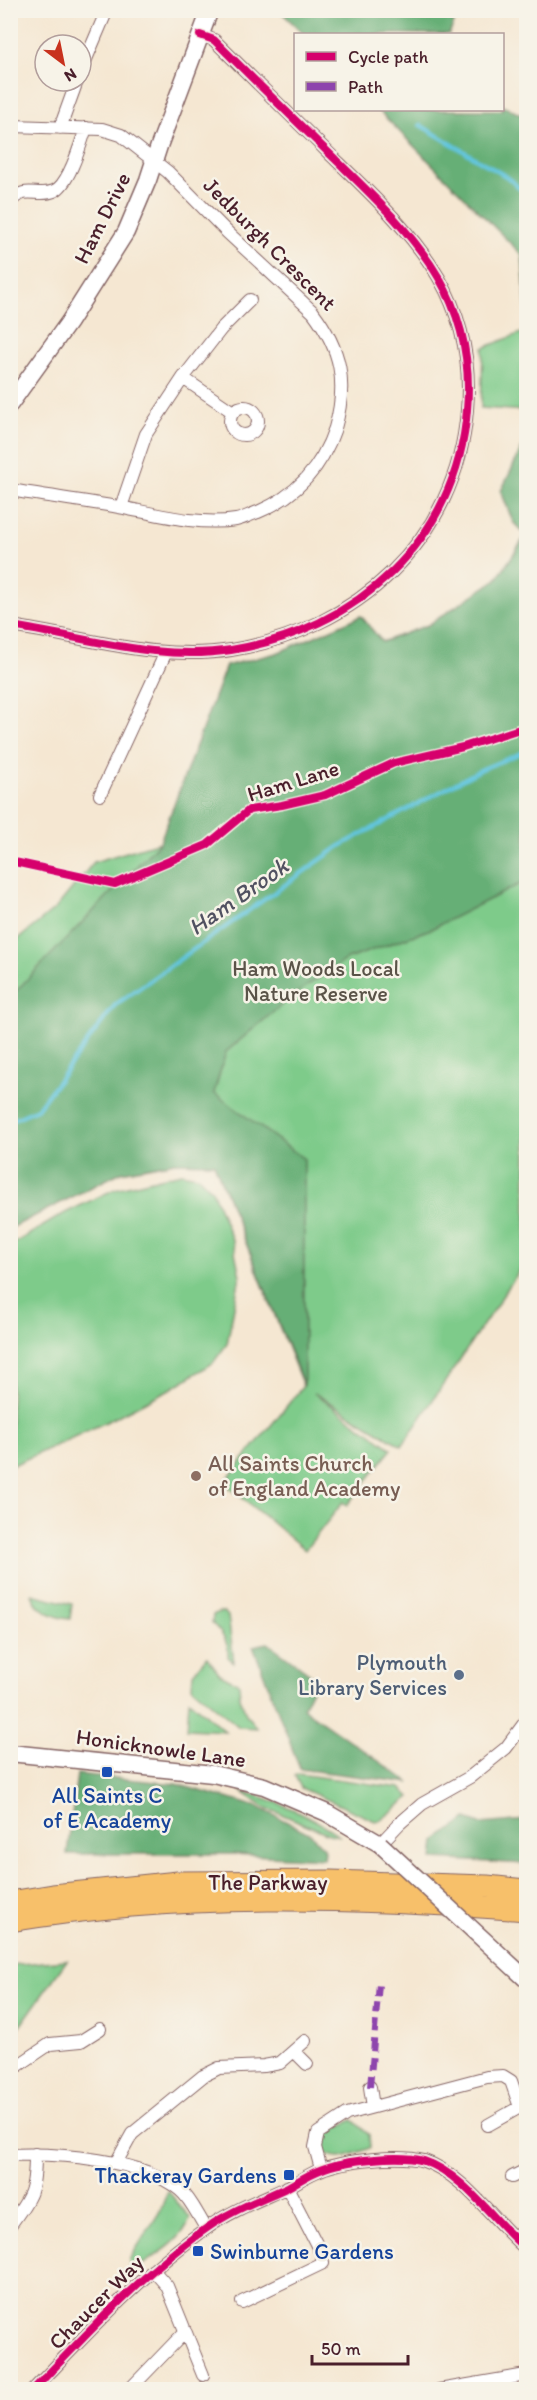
<svg xmlns="http://www.w3.org/2000/svg" width="537" height="2400" viewBox="0 0 537 2400" font-family="Itim,sans-serif">
<rect width="100%" height="100%" fill="#f7f3e8"/>
<filter id="ink" filterUnits="userSpaceOnUse"><feTurbulence type="fractalNoise" baseFrequency=".0167" numOctaves="2"/><feDisplacementMap in="SourceGraphic" scale="12" xChannelSelector="R" yChannelSelector="G"/><feConvolveMatrix kernelMatrix="1 2 1 2 8 2 1 2 1" color-interpolation-filters="sRGB"/></filter>
<filter id="wash" filterUnits="userSpaceOnUse"><feTurbulence type="fractalNoise" baseFrequency=".008" numOctaves="4" result="noise"/><feDisplacementMap in="SourceGraphic" scale="24" xChannelSelector="R" yChannelSelector="G"/><feGaussianBlur stdDeviation="1.35" result="paint"/><feColorMatrix in="noise" values="0 0 0 0 0 0 0 0 0 0 0 0 0 0 0 0 0 1.4 0 .05"/><feComposite in="paint" operator="in"/></filter>
<g filter="url(#wash)">
<rect width="100%" height="100%" fill="#f5e7d2"/>
<path fill="#7ecb8a" stroke="#64755a" stroke-width="1.5" d="M526 331V411L481 408 483 348Z
M526 427V1261L402 1446 314 1393 392 1449 347 1505 343 1502 305 1550 224 1483 303 1386 214 1163 174 1162 121 1172 11 1228V945L56 908 94 862 160 842 226 666 277 653 361 616 382 642 428 625 497 579 526 535 513 466 526 440Z
M181 1173 198 1176 212 1190 233 1242 240 1276 227 1344 213 1363 172 1388 104 1423 11 1466V1245L65 1213 115 1189Z
M32 1594 72 1604 70 1619C56 1618 36 1610 32 1594Z
M219 1612H224L228 1616 234 1662 228 1657C229 1642 222 1633 212 1623L213 1615Z
M207 1657 220 1674 239 1684 240 1698 247 1716 257 1728 239 1727 192 1687 193 1673Z
M189 1700 225 1731 187 1729Z
M298 1774 401 1788 410 1797 381 1820 375 1821 301 1788 295 1776Z
M241 1791C276 1800 310 1815 340 1836L329 1834 264 1807Z
M67 1960 18 2029 11 2039V1965Z
M353 2120 369 2135 370 2148C355 2153 337 2163 324 2152 322 2134 339 2126 353 2120Z
M168 2191 190 2218C183 2242 153 2257 134 2270L130 2267 129 2260 159 2213Z"/>
<path fill="#66af76" stroke="#586750" stroke-width="1.5" d="M280 11H454V23L449 34H304Z
M503 106 526 117V308L522 255 378 110H502Z
M526 427V881L431 929 345 960 291 997 226 1052 214 1093 304 1159V1386L214 1163 174 1162 121 1172 11 1228V996L160 842 226 666 277 653 361 616 382 642 428 625 497 579 526 536 513 522 501 491 526 440Z
M268 1643 317 1679 303 1708 410 1783 300 1769 253 1646Z
M77 1774 176 1784 258 1807 311 1834 325 1850 324 1859 234 1854H67Z
M467 1819 480 1824 526 1820V1864L433 1859 435 1841Z"/>
<g fill="none" stroke-linecap="round" stroke-linejoin="round">
<path stroke="#62c6e0" stroke-width="4" d="M420 125 507 177 526 194
M10 1121 37 1109 115 1005 340 846 482 769 526 751"/>
</g>
</g>
<g filter="url(#ink)">
<g fill="none" stroke-linecap="round" stroke-linejoin="round">
<defs>
<path id="minor" d="M81 71 107 10
M60 128 77 81
M10 129 13 126 102 129 121 135 168 172 227 232 313 312C341 349 348 383 335 428 322 467 296 496 258 512 251 514 243 519 236 520 197 526 157 514 119 507 83 501 47 496 10 490
M10 202C26 184 37 198 54 191 69 185 81 143 86 128
M183 378 233 412
M230 421a14 14 0 1 1 28 0a14 14 0 1 1-28 0Z
M121 507 146 434 183 378 221 329 250 300
M10 626C83 636 157 662 231 650 356 630 457 541 467 410 471 364 462 318 439 278 412 232 372 195 335 159 294 119 254 80 214 40L200 35
M100 795 166 652
M380 1844 399 1824 422 1804 470 1777 506 1748 526 1721
M294 2051 307 2064
M10 2071 50 2044 81 2041 100 2029
M370 2087 373 2107
M10 2155C59 2153 142 2159 180 2190 191 2199 198 2216 206 2228
M116 2163 132 2134 203 2076 219 2068 264 2066 280 2063 305 2041
M321 2169 315 2147 318 2133 347 2114 487 2077 503 2076 511 2081 520 2107 488 2125
M512 2177 526 2170
M10 2225C32 2196 35 2190 35 2154
M153 2270 167 2286 203 2375
M242 2302 323 2263 322 2255 287 2187
M33 2390C87 2334 143 2272 207 2228 232 2210 260 2200 288 2187 299 2181 309 2174 320 2170 344 2160 400 2154 424 2161 464 2174 495 2223 526 2249
M129 2390 184 2333
M439 2390 526 2375"/>
<path id="tertiary" d="M10 404 69 322 126 232 148 180 159 146 210 10
M10 1753 213 1774 264 1786 327 1813 380 1844"/>
<path id="trunk" d="M10 1902 53 1895 178 1882 331 1881 487 1886 526 1890
M10 1921C180 1892 356 1898 526 1910"/>
</defs>
<use href="#minor" stroke="#866565" stroke-width="14"/>
<use href="#tertiary" stroke="#866565" stroke-width="19"/>
<use href="#trunk" stroke="#866565" stroke-width="23"/>
<use href="#minor" stroke="#fff" stroke-width="12"/>
<use href="#tertiary" stroke="#fff" stroke-width="16"/>
<use href="#trunk" stroke="#f7c06b" stroke-width="21"/>
<defs>
<path id="tertiary-bridge" d="M380 1844 526 1979"/>
</defs>
<use href="#tertiary-bridge" stroke="#866565" stroke-width="19" stroke-linecap="butt"/>
<use href="#tertiary-bridge" stroke="#fff" stroke-width="16"/>
<path stroke="#8e44ad" stroke-width="6" stroke-dasharray="12 6" stroke-linecap="butt" d="M370 2087 379 1984"/>
<defs>
<path id="cycleway" d="M10 626C83 636 157 662 231 650 356 630 457 541 467 410 471 364 462 318 439 278 412 232 372 195 335 159 294 119 254 80 214 40L200 35
M10 861 115 884 207 845 249 810 282 805 325 795 394 763 463 747 526 727
M33 2390C87 2334 143 2272 207 2228 232 2210 260 2200 288 2187 299 2181 309 2174 320 2170 344 2160 400 2154 424 2161 464 2174 495 2223 526 2249"/>
</defs>
<use href="#cycleway" stroke="#f7f3e8" stroke-width="11"/>
<use href="#cycleway" stroke="#d6006c" stroke-width="8"/>
</g>
</g>
<circle fill="#8d6e63" stroke="#f7f3e8" stroke-width="2" cx="196" cy="1476" r="6"/>
<circle fill="#5c6f8a" stroke="#f7f3e8" stroke-width="2" cx="459" cy="1675" r="6"/>
<g fill="#1a4fb4" stroke="#f7f3e8" stroke-width="2">
<rect x="101" y="1766" width="12" height="12" rx="3"/>
<rect x="283" y="2169" width="12" height="12" rx="3"/>
<rect x="192" y="2245" width="12" height="12" rx="3"/>
</g>
<g text-anchor="middle" dominant-baseline="central" stroke-width="5" stroke-linejoin="round" paint-order="stroke">
<g font-size="22" fill="#4a1f2b" stroke="#f7f3e8">
<text transform="translate(102 218) rotate(-63)">Ham Drive</text>
<text transform="translate(270 244) rotate(45)">Jedburgh Crescent</text>
<text transform="translate(293 781) rotate(-17)">Ham Lane</text>
<text transform="translate(161 1748) rotate(8)">Honicknowle Lane</text>
<text x="268" y="1882">The Parkway</text>
<text transform="translate(96 2302) rotate(-45)">Chaucer Way</text>
</g>
<g font-size="22" fill="#5a5348" stroke="#f7f3e8">
<text x="316" y="968">Ham Woods Local<tspan x="316" dy="25">Nature Reserve</tspan></text>
</g>
<g font-size="22" fill="#785e54" stroke="#f7f3e8" text-anchor="start">
<text x="208" y="1463">All Saints Church<tspan x="208" dy="25">of England Academy</tspan></text>
</g>
<g font-size="22" fill="#4e5e75" stroke="#f7f3e8" text-anchor="end">
<text x="447" y="1662">Plymouth<tspan x="447" dy="25">Library Services</tspan></text>
</g>
<g font-size="22" fill="#164399" stroke="#f7f3e8">
<text x="107" y="1795">All Saints C<tspan x="107" dy="25">of E Academy</tspan></text>
<text x="277" y="2175" text-anchor="end">Thackeray Gardens</text>
<text x="210" y="2251" text-anchor="start">Swinburne Gardens</text>
</g>
<g font-size="24" font-style="italic" fill="#515161" stroke="#f7f3e8">
<text transform="translate(238 896) rotate(-35)">Ham Brook</text>
</g>
</g>
<rect width="537" height="2400" fill="none" stroke="#f7f3e8" stroke-width="36"/>
<rect x="294" y="33" width="210" height="78" fill="#f7f3e8" stroke="#b29e9c" stroke-width="1.5"/>
<rect x="306" y="52" width="30" height="9" fill="#d6006c" stroke="#b29e9c" stroke-width="1.5"/>
<text x="348" y="63" font-size="18" fill="#4a1f2b">Cycle path</text>
<rect x="306" y="82" width="30" height="9" fill="#8e44ad" stroke="#b29e9c" stroke-width="1.5"/>
<text x="348" y="93" font-size="18" fill="#4a1f2b">Path</text>
<g transform="translate(63 63) rotate(148)"><circle r="28" fill="#f7f3e8" stroke="#b29e9c" stroke-width="1.5"/>
<path d="M0-4.5L10 22L0 15L-10 22Z" fill="#c8321e"/>
<text y="-9" font-size="16" font-weight="bold" text-anchor="middle" fill="#4a1f2b">N</text>
</g>
<path d="M312 2355v9h96v-9" fill="none" stroke="#4a1f2b" stroke-width="3"/>
<text x="321" y="2355" font-size="18" fill="#4a1f2b" stroke="#f7f3e8" stroke-width="4.5" paint-order="stroke">50 m</text>
</svg>
